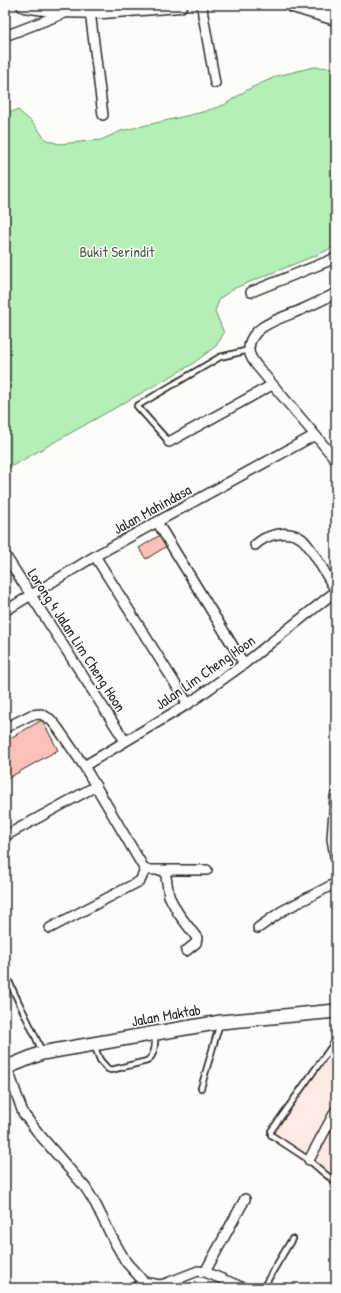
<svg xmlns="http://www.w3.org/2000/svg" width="341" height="1293" viewBox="0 0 341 1293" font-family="'Patrick Hand',sans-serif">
<rect width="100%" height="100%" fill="#fdfcf7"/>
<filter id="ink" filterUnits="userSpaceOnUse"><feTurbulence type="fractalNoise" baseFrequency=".025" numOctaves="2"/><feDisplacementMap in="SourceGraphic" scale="8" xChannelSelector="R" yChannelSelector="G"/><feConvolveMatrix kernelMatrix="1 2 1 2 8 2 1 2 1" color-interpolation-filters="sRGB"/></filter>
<g filter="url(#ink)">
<path fill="#fdeae5" d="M336 1035V1188L266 1133 333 1036Z"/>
<path fill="#b2f0b6" stroke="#6e8e70" d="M314 67 336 68V246L319 254 235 288 220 298 215 311 224 333 216 346 191 365 5 470V113L18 110 34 124 46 140 59 144 101 140 121 131 203 112 224 105 247 90 277 76Z"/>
<path fill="#fcc0ba" stroke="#2b2b2b" d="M160 535 167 546 146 559 139 548Z
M42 720 58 750 5 780V741Z"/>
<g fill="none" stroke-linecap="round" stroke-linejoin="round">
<defs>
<path id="service" d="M169 442 137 406 220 357 249 350
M9 981C19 1005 32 1027 42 1052
M336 1043H334L271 1131V1135L309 1160 325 1174 336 1182
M94 1045 100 1060 108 1069 111 1070 147 1061C156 1054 155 1044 155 1034
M201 1088 220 1023
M263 1288 292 1239"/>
<path id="minor" d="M202 5 203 15 215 83
M90 11 103 115
M5 36 65 13
M251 292 336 258
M336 293C325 299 314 304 303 309 286 317 248 325 249 350 249 356 254 362 257 366L336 460
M169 442 272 385
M157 522 244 664
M255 545C267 534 288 529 302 539 312 547 328 579 336 591
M5 555 125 741
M95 556 188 704
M5 611 95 556 315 435
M5 728 31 715 41 714 50 719 57 727 84 766 145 870 140 881 50 928
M84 766 188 704 244 664 336 591
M5 836 96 786
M145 870H207
M165 870 169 896 178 913 197 938 196 943 186 951
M258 928 282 911 336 883
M7 1067 23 1113 39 1134 85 1187 95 1203 114 1241 126 1262 144 1282
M309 1160 336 1110
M205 1272 245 1199
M135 1288 144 1282 160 1285 167 1283 198 1271 205 1272 244 1288"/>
<path id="tertiary" d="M336 797 333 839 336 856"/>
<path id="secondary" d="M5 1068 42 1053 156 1033 221 1022 336 1011"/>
<path id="primary" d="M24 5 58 10 103 11 180 5
M293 5 336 18"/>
</defs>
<use href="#service" stroke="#2b2b2b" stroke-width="8"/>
<use href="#minor" stroke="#2b2b2b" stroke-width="12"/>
<use href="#tertiary" stroke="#2b2b2b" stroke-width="14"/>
<use href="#secondary" stroke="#2b2b2b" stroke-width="16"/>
<use href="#primary" stroke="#2b2b2b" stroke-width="17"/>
<use href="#service" stroke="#fdfcf7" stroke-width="4.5"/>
<use href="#minor" stroke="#fdfcf7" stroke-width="9"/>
<use href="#tertiary" stroke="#fdfcf7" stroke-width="11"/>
<use href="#secondary" stroke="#fdfcf7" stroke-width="13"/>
<use href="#primary" stroke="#fdfcf7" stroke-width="14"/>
</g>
</g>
<g text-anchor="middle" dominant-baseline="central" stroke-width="3" stroke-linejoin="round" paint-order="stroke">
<g font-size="15" fill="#4d5c4e" stroke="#fdfcf7">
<text x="117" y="251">Bukit Serindit</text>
</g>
<g font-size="15" fill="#2b2b2b" stroke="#fdfcf7">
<text transform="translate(152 509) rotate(-29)">Jalan Mahindasa</text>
<text transform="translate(77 640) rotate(57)">Lorong 4 Jalan Lim Cheng Hoon</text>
<text transform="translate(205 672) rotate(-35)">Jalan Lim Cheng Hoon</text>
<text transform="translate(166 1015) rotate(-10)">Jalan Maktab</text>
</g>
</g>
<rect width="341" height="1293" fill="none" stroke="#fdfcf7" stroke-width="20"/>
<rect x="10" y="10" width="321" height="1273" fill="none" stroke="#2b2b2b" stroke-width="1.5" filter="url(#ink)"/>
</svg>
